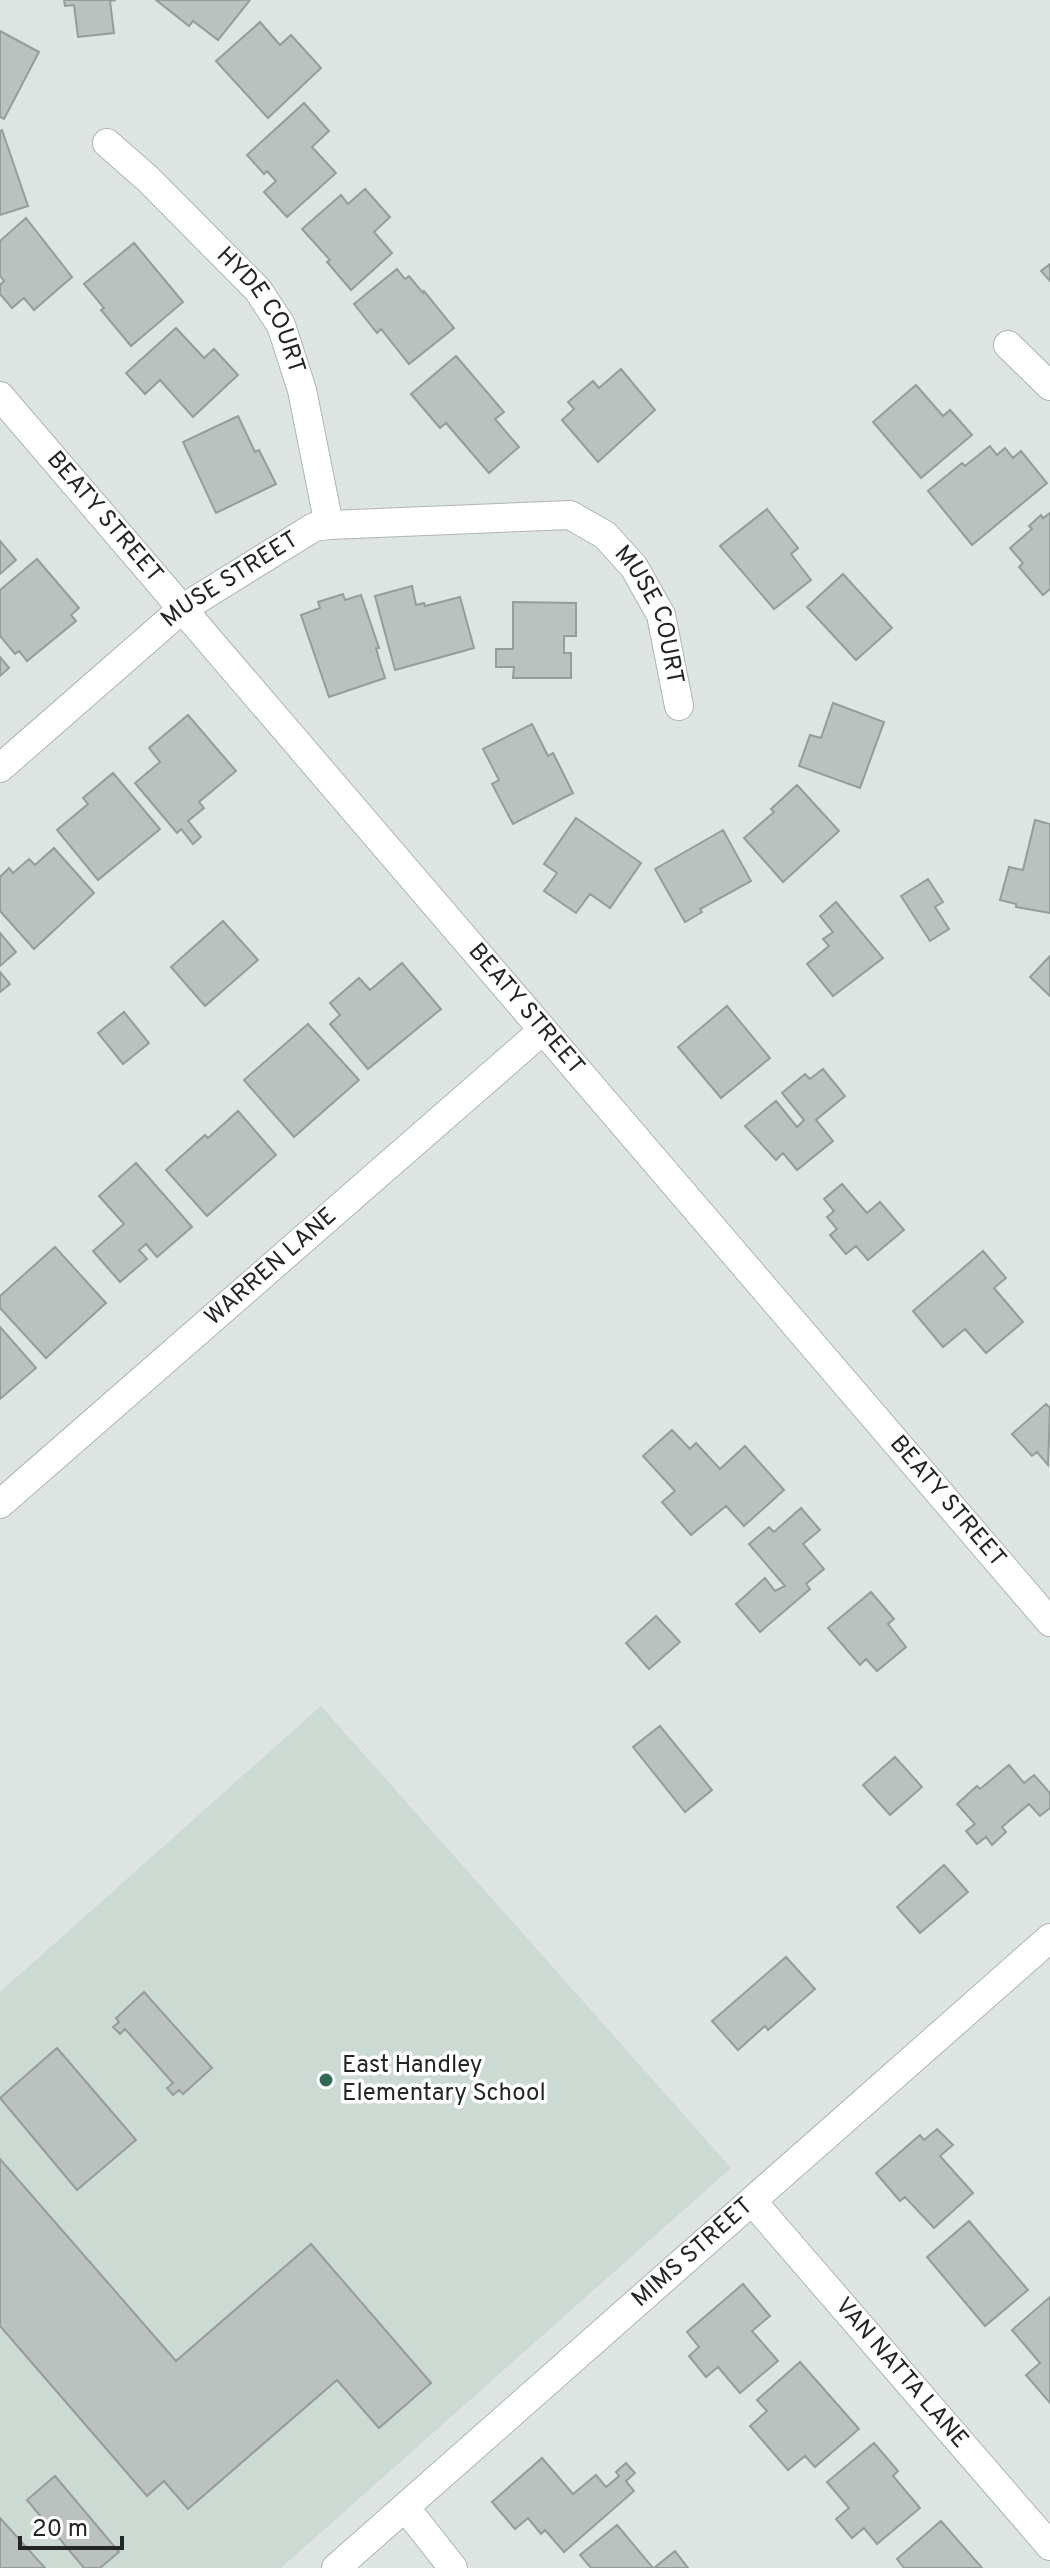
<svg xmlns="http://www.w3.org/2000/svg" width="1050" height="2568" viewBox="0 0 1050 2568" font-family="Overpass,sans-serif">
<rect width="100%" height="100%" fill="#dde4e1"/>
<path fill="#ccdad3" d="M321 1706 731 2168 281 2568H0V1992Z"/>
<path fill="#bbc1be" stroke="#969c99" stroke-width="2" d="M64 0H116L110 1 114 33 78 37 74 5 65 6Z
M156 0H250L218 40 193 21 189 26Z
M260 22 280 45 291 35 321 68 268 118 216 61Z
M0 31 39 52 4 119 0 117Z
M304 103 329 131 312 147 336 173 287 217 264 192 276 181 267 171 264 174 247 155Z
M2 130 28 206 0 215V131Z
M365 189 390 217 374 232 392 253 351 290 327 262 330 260 302 229 341 195 348 204Z
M26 218 72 277 34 310 24 298 12 308 0 294V285L4 281 0 276V241Z
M134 243 183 302 131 346 101 310 104 308 84 284Z
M1050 264V281L1041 271Z
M397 269 405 279 409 276 423 293 424 291 454 328 409 364 381 329 377 333 354 304Z
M176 328 204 358 214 349 238 375 193 417 160 380 145 394 126 373Z
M456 356 504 412 495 419 519 447 489 473 446 423 440 428 411 394Z
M621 369 655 410 598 462 562 420 574 409 568 402 593 381 599 388Z
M916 385 943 416 950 410 972 435 921 478 873 422Z
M238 416 255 452 259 450 276 484 216 513 183 442Z
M990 446 997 455 1005 448 1013 458 1021 451 1047 483 972 545 928 491 962 463 965 466Z
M767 509 798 548 791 554 811 580 774 609 720 546Z
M1050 513V589L1043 595 1019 567 1023 563 1010 548 1032 529 1029 526 1041 515 1043 518Z
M0 541 16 560 0 574Z
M37 559 79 608 71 615 76 621 27 661 19 651 15 654 0 636V590Z
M843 574 892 628 856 660 807 607Z
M412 586 416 605 424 603 425 606 460 597 474 648 395 670 375 596Z
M343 594 345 600 361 595 379 648H376L379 659 385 678 329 697 301 615 320 608 318 602Z
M513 602 576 603V636H564V653H571V678H513L514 667H496V649H513Z
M0 657 9 668 0 676Z
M833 703 884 722 860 788 799 766 810 735 821 738Z
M188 715 236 771 199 802 204 808 188 821 201 837 193 844 181 829 177 833 135 783 160 762 149 748Z
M532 724 548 756 553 753 573 793 513 824 492 784 499 780 483 749Z
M113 773 160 829 98 880 57 830 88 804 83 798Z
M797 785 839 831 783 882 744 838 774 812 771 809Z
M576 818 641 863 610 908 590 894 576 913 544 891 557 873 544 864Z
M1035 820 1050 824V913L1016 907V904L1000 900 1009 867 1023 870Z
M723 830 751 881 700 909 702 912 685 922 655 869Z
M54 848 94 893 34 949 0 911V877L9 868 13 873 29 859 35 865Z
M928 879 943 902 935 907 949 929 930 941 901 896Z
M836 902 883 958 833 996 807 964 829 946 823 939 833 932 820 916Z
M223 921 258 960 205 1006 171 967Z
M0 933 16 952 0 966Z
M1050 956V996L1030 977Z
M402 963 441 1009 368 1069 330 1024 340 1015 330 1003 359 978 370 990Z
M0 972 10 984 0 992Z
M727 1006 770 1058 721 1098 678 1047Z
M124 1012 149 1043 123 1064 98 1033Z
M308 1024 359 1080 294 1137 244 1080Z
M823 1069 845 1096 816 1120 833 1141 797 1170 783 1153 776 1160 745 1126 776 1101 797 1127 804 1120 782 1093 805 1074 810 1079Z
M238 1111 276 1155 207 1216 166 1170 205 1135 208 1138Z
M136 1163 192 1227 157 1257 146 1244 139 1250 147 1259 120 1282 93 1251 124 1224 99 1196Z
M842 1184 867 1213 880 1202 904 1230 868 1260 856 1246 846 1254 830 1235 837 1229 827 1217 834 1211 824 1199Z
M55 1247 106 1303 46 1358 0 1308V1296Z
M983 1251 1006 1278 994 1288 1023 1322 986 1353 965 1329 943 1347 913 1311Z
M0 1327 36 1368 0 1399Z
M1046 1404 1050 1408 1048 1465 1037 1452 1032 1456 1012 1434Z
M672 1430 690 1449 696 1443 720 1469 745 1446 784 1490 744 1526 726 1506 691 1535 662 1502 675 1491 643 1456Z
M801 1508 820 1530 803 1544 824 1569 806 1584 810 1589 760 1632 736 1604 765 1578 775 1591 785 1586 749 1544 769 1527 774 1532Z
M871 1592 894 1619 888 1624 906 1647 877 1671 866 1659 860 1665 828 1628Z
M656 1616 680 1642 649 1669 626 1643Z
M660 1726 712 1790 685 1812 633 1747Z
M895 1757 922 1787 890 1815 863 1785Z
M1009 1765 1024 1783 1034 1775 1050 1793V1808L1040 1816 1029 1804 1002 1827 1006 1832 992 1845 986 1837 977 1844 966 1831 975 1824 957 1804 977 1786 980 1789Z
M944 1865 968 1892 920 1933 897 1907Z
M786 1957 815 1989 768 2030 765 2026 738 2050 712 2021Z
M144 1992 212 2068 183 2094 179 2090 173 2095 167 2088 173 2083 125 2029 120 2034 113 2027 119 2022 116 2018Z
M57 2048 136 2140 77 2190 0 2098Z
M937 2129 953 2145 940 2156 973 2193 934 2228 905 2197 900 2201 876 2173 920 2135 924 2140Z
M0 2159 176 2361 311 2244 431 2383 379 2428 337 2380 188 2509 164 2481 147 2496 0 2326Z
M969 2221 1028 2290 985 2326 927 2257Z
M743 2284 770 2316 752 2331 778 2361 740 2393 718 2367 706 2377 689 2356 699 2347 687 2332Z
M1050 2297V2403L1026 2375 1040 2363 1012 2330Z
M800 2362 859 2429 815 2467 805 2456 788 2470 750 2426 767 2411 757 2400Z
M874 2443 898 2471 893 2476 920 2508 877 2544 864 2528 852 2538 836 2519 849 2508 827 2482Z
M542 2458 573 2494 596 2475 606 2487 619 2476 616 2472 626 2463 635 2473 626 2481 634 2491 564 2552 545 2530 541 2534 528 2518 515 2529 492 2502Z
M55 2476 119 2552 100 2568H84L27 2500Z
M0 2518 45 2568H0Z
M941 2521 982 2568H904L897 2559Z
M617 2525 653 2568H591L580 2555Z
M675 2551 688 2568H654Z"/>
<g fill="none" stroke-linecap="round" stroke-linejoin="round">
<defs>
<g id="minor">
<path id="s1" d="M107 143 148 179 258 290 281 325 302 390 329 525"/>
<path d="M1008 345 1050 386"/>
<path id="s2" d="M0 396 1050 1622"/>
<path id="s3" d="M0 768 182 609 314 527 329 525 570 515 605 535 634 567 661 615 679 706"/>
<path id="s4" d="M0 1504 542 1031"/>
<path id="s5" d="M752 2201 1050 2546"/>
<path d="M405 2507 453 2568"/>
<path id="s6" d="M336 2568 1050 1938"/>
</g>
</defs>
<use href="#minor" stroke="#aeb5b2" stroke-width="30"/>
<use href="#minor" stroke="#fff" stroke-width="28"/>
</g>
<circle fill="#306a54" stroke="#fff" stroke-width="3" cx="326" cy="2080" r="8"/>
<g text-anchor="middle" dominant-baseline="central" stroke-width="7" stroke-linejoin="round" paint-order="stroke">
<g font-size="24" fill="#242625" stroke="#fff">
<text stroke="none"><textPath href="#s1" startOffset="230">HYDE COURT</textPath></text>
<text stroke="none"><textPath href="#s2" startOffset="160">BEATY STREET</textPath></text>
<text stroke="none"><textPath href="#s3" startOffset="298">MUSE STREET</textPath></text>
<text stroke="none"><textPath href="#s3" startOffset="788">MUSE COURT</textPath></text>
<text stroke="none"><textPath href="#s2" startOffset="808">BEATY STREET</textPath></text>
<text stroke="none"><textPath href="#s4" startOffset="360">WARREN LANE</textPath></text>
<text stroke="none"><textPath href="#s2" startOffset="1456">BEATY STREET</textPath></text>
<text stroke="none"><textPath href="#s6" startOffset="476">MIMS STREET</textPath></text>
<text stroke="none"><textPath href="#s5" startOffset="228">VAN NATTA LANE</textPath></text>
</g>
<g font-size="24" fill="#242625" stroke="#fff" text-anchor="start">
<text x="342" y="2066">East Handley<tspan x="342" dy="28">Elementary School</tspan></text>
</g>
</g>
<path d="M20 2536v12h102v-12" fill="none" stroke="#242625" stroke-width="4"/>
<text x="32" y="2536" font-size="24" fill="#242625" stroke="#ffffff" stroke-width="6" paint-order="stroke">20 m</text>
</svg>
